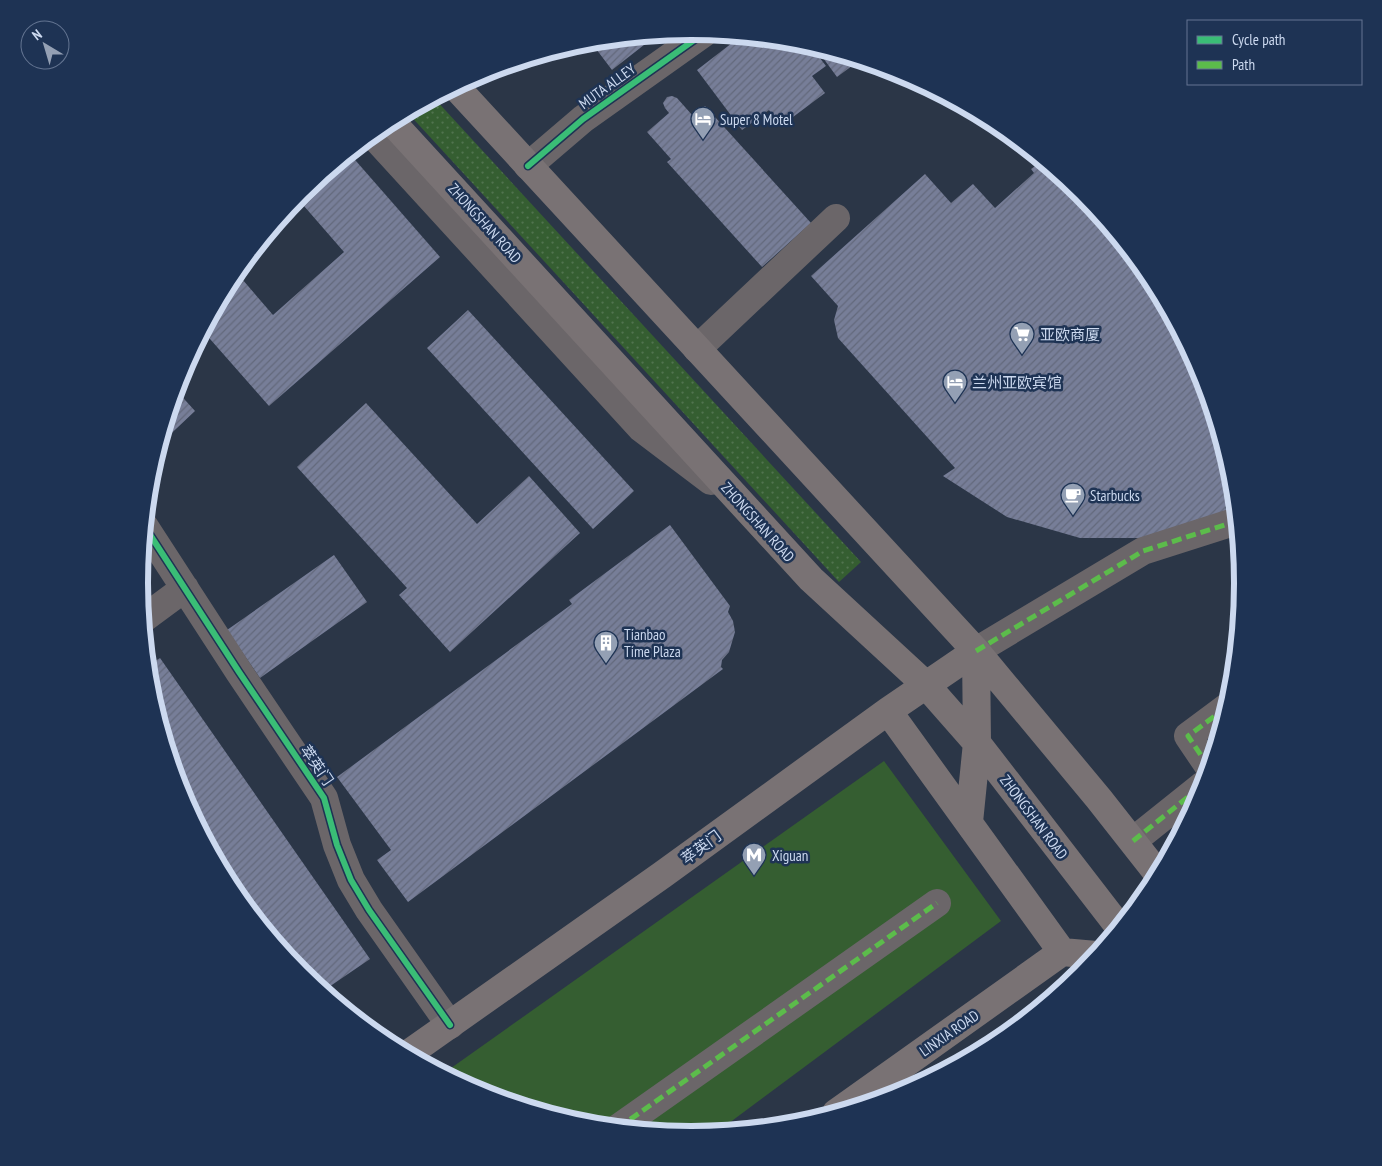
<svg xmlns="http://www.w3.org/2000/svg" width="1382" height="1166" viewBox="0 0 1382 1166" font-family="'PT Sans Narrow','Noto Sans SC',sans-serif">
<defs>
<pattern id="grass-dots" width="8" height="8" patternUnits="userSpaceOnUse" patternTransform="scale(1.25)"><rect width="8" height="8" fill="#355e31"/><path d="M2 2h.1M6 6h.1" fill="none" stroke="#51744f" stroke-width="1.8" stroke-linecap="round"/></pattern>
<pattern id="building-hatch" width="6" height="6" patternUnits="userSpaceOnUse" patternTransform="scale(1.25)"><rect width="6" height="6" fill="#777e98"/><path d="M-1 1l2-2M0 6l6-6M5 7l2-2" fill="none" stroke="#63697c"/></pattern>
</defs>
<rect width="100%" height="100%" fill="#2b3647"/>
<path fill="url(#grass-dots)" d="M434 98 861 562 839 582 407 112Z"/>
<path fill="#355e31" d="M884 761 1001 921 717 1132 691 1135 583 1124 480 1093 444 1073Z"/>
<path fill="url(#building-hatch)" d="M658 34 612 70 590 41Z
M741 36 799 42 810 45 826 66 812 76 825 93 781 126 769 110 742 130 697 70Z
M815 47 851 58 860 60 837 77Z
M672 96 677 98 693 116 705 106 811 223 762 267 667 162 671 159 647 132 669 113 665 108 663 103 667 97Z
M349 153 440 257 269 406 203 331 236 272 273 315 344 252 297 198Z
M1042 161 1081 193 1150 277 1201 372 1232 476 1235 500 1225 507 1229 516 1156 538H1080L1007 517 943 476 955 468 838 338 834 320 838 306 811 276 925 174 951 203 973 184 995 208 1034 173 1031 169Z
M468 310 634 491 593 529 427 348Z
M176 390 195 411 159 445 175 392Z
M366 403 477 524 529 476 580 533 450 652 399 595 407 588 297 467Z
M670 525 730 606 728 612 733 621 735 632 729 652 722 660 721 667 723 669 408 902 377 860 391 850 337 777 572 604 569 600Z
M334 555 367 602 260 678 227 630Z
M160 658 370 959 323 991 301 973 232 889 181 794 150 690 147 666Z"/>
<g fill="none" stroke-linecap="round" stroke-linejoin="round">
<path stroke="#6b6669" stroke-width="28" d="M372 134 641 428 711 481
M528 166 583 119 704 33
M697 349 836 218
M145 527 239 672 324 798 337 845 351 880 369 910 450 1025
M143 619 185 588
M976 651 1143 551 1237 521
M1209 767 1188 736 1227 707
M1133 841 1203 785
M618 1128 937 903"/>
<path stroke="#797274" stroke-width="28" d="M455 86 976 651 1099 799 1158 874
M391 121 811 579 926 685 977 743 1119 927
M888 711 1062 952
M969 822 977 743 976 651
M1062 952 1096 955
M408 1054 662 875 888 711 976 651
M836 1113 1062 952"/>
<path stroke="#5cbc4b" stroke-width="5" stroke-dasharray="10 5" stroke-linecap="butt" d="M976 651 1143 551 1237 521
M1209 767 1188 736 1227 707
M1133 841 1203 785
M618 1128 937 903"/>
<defs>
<path id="cycleway" d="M528 166 583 119 704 33
M145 527 239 672 324 798 337 845 351 880 369 910 450 1025"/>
</defs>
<use href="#cycleway" stroke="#1e3354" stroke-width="9"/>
<use href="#cycleway" stroke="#3abd76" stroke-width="6"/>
</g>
<defs>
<symbol id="hotel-pin" viewBox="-11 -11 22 30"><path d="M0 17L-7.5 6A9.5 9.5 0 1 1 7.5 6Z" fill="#94a0b4" stroke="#1e3354"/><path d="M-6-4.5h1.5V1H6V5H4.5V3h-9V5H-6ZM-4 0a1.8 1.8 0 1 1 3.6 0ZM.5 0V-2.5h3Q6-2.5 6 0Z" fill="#fff"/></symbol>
<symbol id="supermarket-pin" viewBox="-11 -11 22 30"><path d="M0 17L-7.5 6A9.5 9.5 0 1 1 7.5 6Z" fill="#94a0b4" stroke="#1e3354"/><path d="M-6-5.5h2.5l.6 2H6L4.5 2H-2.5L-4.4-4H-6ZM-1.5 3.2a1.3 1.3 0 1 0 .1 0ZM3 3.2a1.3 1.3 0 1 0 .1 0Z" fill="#fff"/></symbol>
<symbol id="cafe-pin" viewBox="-11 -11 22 30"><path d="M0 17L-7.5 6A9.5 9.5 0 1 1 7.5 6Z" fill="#94a0b4" stroke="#1e3354"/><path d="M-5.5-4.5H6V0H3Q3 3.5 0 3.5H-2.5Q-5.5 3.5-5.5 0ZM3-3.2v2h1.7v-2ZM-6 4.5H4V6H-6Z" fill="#fff"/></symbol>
<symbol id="building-pin" viewBox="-11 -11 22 30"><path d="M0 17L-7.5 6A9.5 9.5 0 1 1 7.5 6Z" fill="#94a0b4" stroke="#1e3354"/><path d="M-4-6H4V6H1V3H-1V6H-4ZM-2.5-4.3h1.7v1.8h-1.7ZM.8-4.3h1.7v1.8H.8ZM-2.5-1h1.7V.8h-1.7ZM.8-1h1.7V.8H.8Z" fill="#fff"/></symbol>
<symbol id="metro-pin" viewBox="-11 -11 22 30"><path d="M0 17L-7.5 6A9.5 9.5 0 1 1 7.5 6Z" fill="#94a0b4" stroke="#1e3354"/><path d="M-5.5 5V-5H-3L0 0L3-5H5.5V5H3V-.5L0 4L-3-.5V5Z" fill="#fff"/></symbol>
</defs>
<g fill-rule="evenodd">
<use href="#hotel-pin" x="689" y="105" width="28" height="38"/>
<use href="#supermarket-pin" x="1008" y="320" width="28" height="38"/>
<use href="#hotel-pin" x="941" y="368" width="28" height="38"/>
<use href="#cafe-pin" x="1059" y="481" width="28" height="38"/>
<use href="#building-pin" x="592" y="629" width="28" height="38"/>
<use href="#metro-pin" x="740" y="841" width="28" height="38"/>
</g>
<g text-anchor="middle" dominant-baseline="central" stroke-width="5" stroke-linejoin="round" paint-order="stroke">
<g font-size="15" fill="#ccd9ef" stroke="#1e3354">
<text transform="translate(607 86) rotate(-36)">MUTA ALLEY</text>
<text transform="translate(485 223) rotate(48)">ZHONGSHAN ROAD</text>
<text transform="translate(758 522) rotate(48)">ZHONGSHAN ROAD</text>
<text transform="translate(317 765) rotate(56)">萃英门</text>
<text transform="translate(1034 817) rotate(53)">ZHONGSHAN ROAD</text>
<text transform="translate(701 847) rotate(-36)">萃英门</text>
<text transform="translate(949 1033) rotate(-35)">LINXIA ROAD</text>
</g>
<g font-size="15" fill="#ccd9ef" stroke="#1e3354" text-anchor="start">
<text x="720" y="119">Super 8 Motel</text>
<text x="1040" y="334">亚欧商厦</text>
<text x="972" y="382">兰州亚欧宾馆</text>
<text x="1090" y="495">Starbucks</text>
<text x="624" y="634">Tianbao<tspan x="624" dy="17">Time Plaza</tspan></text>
<text x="772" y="855">Xiguan</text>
</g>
</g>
<path d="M0 0H1382V1166H0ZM148 583a543 543 0 1 1 1086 0a543 543 0 1 1-1086 0Z" fill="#1e3354" fill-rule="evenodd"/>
<path fill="none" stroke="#ccd9ef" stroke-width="6" d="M148 583a543 543 0 1 1 1086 0a543 543 0 1 1-1086 0Z"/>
<rect x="1187" y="20" width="175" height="65" fill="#1e3354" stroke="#647592"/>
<rect x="1197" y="36" width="25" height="8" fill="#3abd76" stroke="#647592"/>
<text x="1232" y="45" font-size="15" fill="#ccd9ef">Cycle path</text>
<rect x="1197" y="61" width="25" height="8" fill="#5cbc4b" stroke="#647592"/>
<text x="1232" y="70" font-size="15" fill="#ccd9ef">Path</text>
<g transform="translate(45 45) rotate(322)"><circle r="24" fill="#1e3354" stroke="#647592"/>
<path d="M0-4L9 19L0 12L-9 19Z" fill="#94a0b4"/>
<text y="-8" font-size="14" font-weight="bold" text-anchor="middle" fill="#ccd9ef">N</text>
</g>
</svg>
